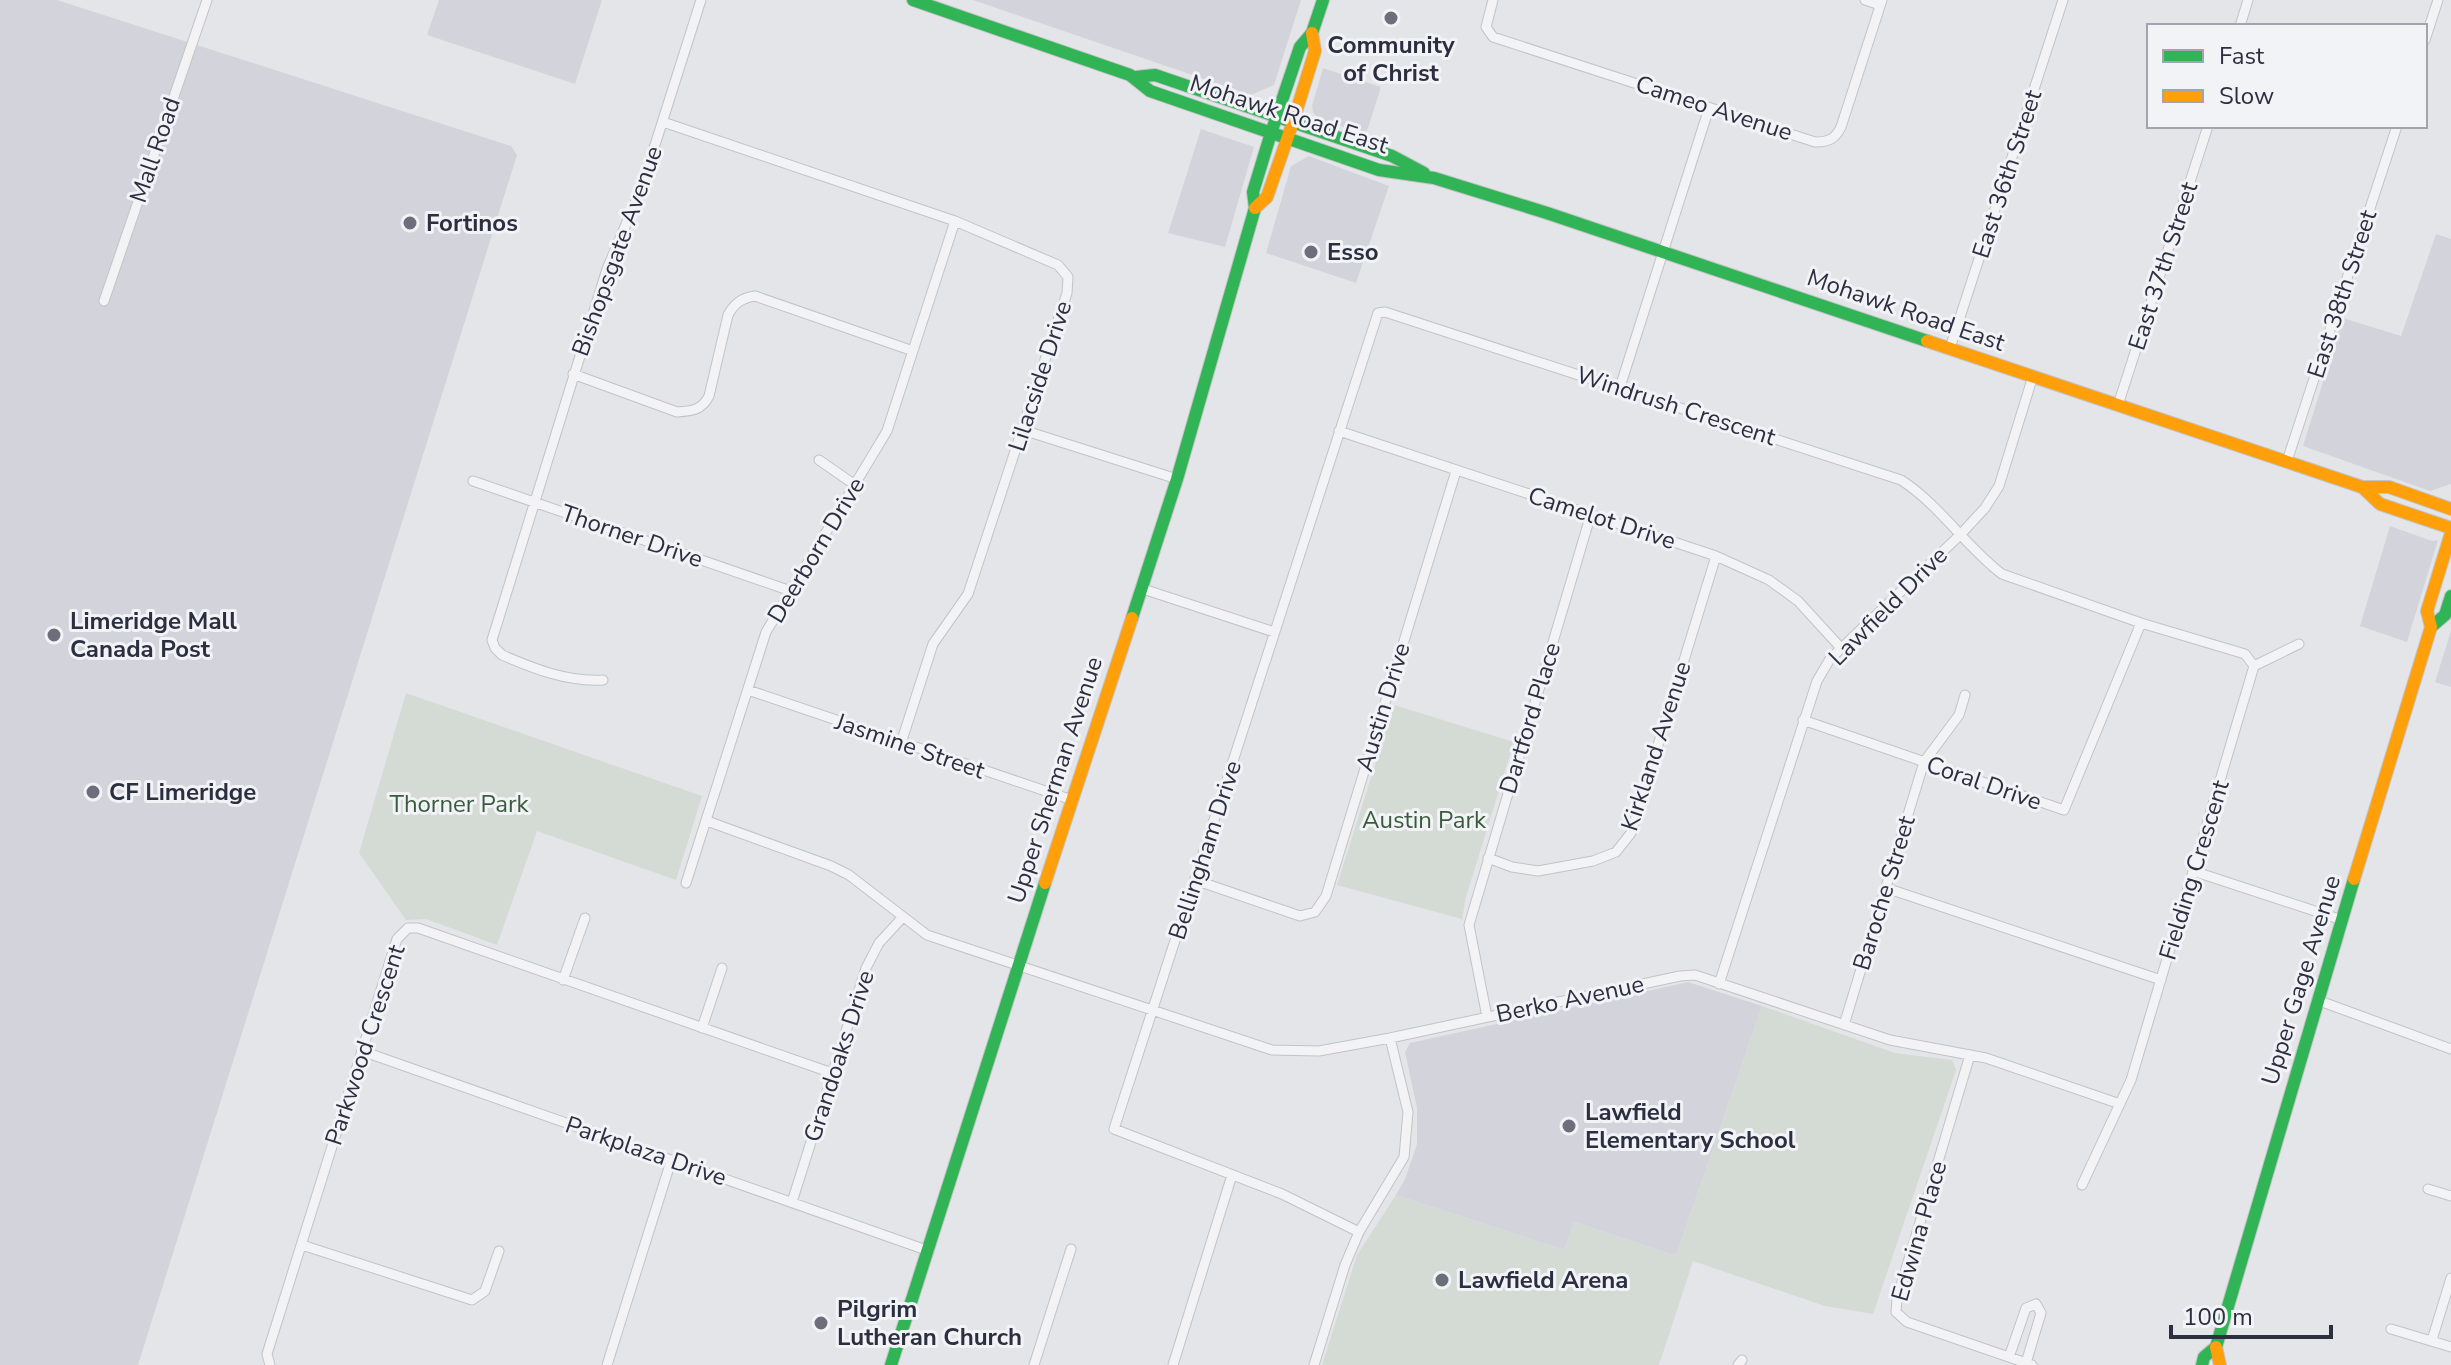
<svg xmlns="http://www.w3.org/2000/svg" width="2451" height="1365" viewBox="0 0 2451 1365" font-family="'Nunito Sans',sans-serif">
<rect width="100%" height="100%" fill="#e4e5e8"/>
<path fill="#d3d4db" d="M0 0H57L511 146 517 155 138 1365H0Z
M439 0H602L575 84 427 35Z
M973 0H1301L1274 85 1251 95Z
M1323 68 1381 87 1366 134 1318 119 1313 112 1312 106Z
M1201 129 1254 147 1225 247 1168 233Z
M1309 156 1389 186 1356 283 1266 253 1291 166Z
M2436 234 2451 239V484L2430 491 2303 446 2343 318 2401 336Z
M2390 526 2432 541 2438 540 2407 642 2360 626Z
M2451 631V687L2435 682Z
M1688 982 1762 1006 1676 1256 1574 1222 1564 1250 1396 1195 1405 1179 1417 1144V1108L1405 1052 1410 1043Z"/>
<path fill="#d3dbd4" d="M406 693 702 796 676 880 537 831 497 945 426 919 406 920 359 853Z
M1394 705 1514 742 1466 897 1462 919 1337 885Z
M1762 1006 1895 1053 1952 1060 1956 1070 1873 1314 1825 1306 1693 1261 1659 1365H1322L1357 1255 1396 1195 1564 1250 1574 1222 1676 1256Z"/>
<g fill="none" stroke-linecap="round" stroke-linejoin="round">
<defs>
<path id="street" d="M1493 0 1486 27 1493 37 1815 142C1829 142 1835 139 1841 127L1882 0
M1865 0 1880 5
M2240 26 2248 0
M2425 40 2438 0
M663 122 955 221 1058 265 1068 277 1067 293 968 594 933 644 901 743
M104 301 207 0
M1950 348 2063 0
M573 374 677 412C692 411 702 410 709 396L728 315C734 304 741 298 755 296L913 351
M1620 387 1709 108
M2118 405 2208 126
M1023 430 1177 479
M1339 431 1716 556 1769 580 1798 601 1841 648
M819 460 855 485
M2287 461 2397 126
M473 481 791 591
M1140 588 1274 632
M603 680C567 682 535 669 502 655L495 648 492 640 607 269 641 189 701 0
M748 690 1072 800
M1803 720 2064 810 2141 623
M707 821 831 866 849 875 927 935 1272 1050 1319 1051 1390 1038 1680 976 1695 975 1890 1040 1986 1058 2120 1104
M1488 858 1512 867 1538 871 1593 861 1616 852 1631 833 1716 556
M2193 871 2342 920
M1195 880 1300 916 1315 912 1326 896 1456 471
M686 883 766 632 887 431 955 221
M1886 888 2161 980
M563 980 585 918
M1719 984 1817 681 1830 659 1960 535 1985 508 1999 486 2033 376
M2317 1000 2451 1049
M1487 1017 1469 925 1591 514
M1844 1025 1924 762 1959 715 1965 695
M702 1028 722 968
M362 1051 929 1251
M1970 1055 1897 1299 1896 1312 1907 1322 2032 1365
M2082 1185 2131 1080 2254 666 2299 644
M2428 1189 2451 1196
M792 1202 866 968 879 943 902 918
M1359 1232 1282 1194 1114 1129 1378 313 1385 312 1901 480C1940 505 1965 546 2002 574L2141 623 2245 654 2254 666
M302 1245 472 1300 485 1291 499 1251
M2391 1329 2451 1347
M2432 1340 2451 1278
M2009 1357 2026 1308 2036 1304 2041 1313 2026 1363
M270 1365 267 1354 397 939 408 928H418L832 1073
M607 1365 671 1161
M1034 1365 1071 1249
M1173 1365 1232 1175
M1314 1365 1345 1265 1359 1232 1404 1157 1408 1112 1390 1038
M1738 1365 1742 1360"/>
<path id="fast" d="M913 0 1130 75 1150 91 1379 170 1434 178 1547 213 1927 341
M1136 77 1155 75 1392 156 1424 173
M1132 618 1177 479 1255 208 1253 192 1271 133 1300 47 1312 33 1323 0
M2431 627 2445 615 2451 596
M891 1365 1045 883
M2202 1365 2204 1357 2216 1347 2354 879"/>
<path id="slow" d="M1255 208 1267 197 1293 122 1315 51 1312 33
M1927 341 2362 487H2389L2451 509
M2362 487 2380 504 2451 528
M2354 879 2431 627 2427 611 2451 533
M1045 883 1132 618
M2216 1347 2220 1365"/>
</defs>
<use href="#street" stroke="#c2c3c6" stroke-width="11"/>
<use href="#fast" stroke="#c2c3c6" stroke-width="14"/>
<use href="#slow" stroke="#c2c3c6" stroke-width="14"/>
<use href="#street" stroke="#f3f3f5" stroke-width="9"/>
<use href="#fast" stroke="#30b455" stroke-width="12"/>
<use href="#slow" stroke="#ff9f0a" stroke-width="12"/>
</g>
<g fill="#6c6f7b" stroke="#f2f3f7" stroke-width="3">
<circle cx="1391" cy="18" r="8"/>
<circle cx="410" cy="223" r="8"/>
<circle cx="1311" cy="252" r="8"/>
<circle cx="54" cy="635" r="8"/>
<circle cx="93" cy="792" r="8"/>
<circle cx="1569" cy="1126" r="8"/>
<circle cx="1442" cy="1280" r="8"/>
<circle cx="821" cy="1323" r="8"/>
</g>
<g text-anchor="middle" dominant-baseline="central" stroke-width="6" stroke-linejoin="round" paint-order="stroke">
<g font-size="24" font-weight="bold" fill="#2c2f40" stroke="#f2f3f7" text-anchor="start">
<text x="1391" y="45" text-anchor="middle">Community<tspan x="1391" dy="28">of Christ</tspan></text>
<text x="426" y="223">Fortinos</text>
<text x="1327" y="252">Esso</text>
<text x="70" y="621">Limeridge Mall<tspan x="70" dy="28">Canada Post</tspan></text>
<text x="109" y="792">CF Limeridge</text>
<text x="1585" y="1112">Lawfield<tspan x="1585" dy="28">Elementary School</tspan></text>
<text x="1458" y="1280">Lawfield Arena</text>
<text x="837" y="1309">Pilgrim<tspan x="837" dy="28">Lutheran Church</tspan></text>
</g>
<g font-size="24" fill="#2c2f40" stroke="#f2f3f7">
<text transform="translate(1714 108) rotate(18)">Cameo Avenue</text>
<text transform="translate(1289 114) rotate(18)">Mohawk Road East</text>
<text transform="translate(155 150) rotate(-71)">Mall Road</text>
<text transform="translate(2007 174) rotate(-72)">East 36th Street</text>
<text transform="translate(617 251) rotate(-70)">Bishopsgate Avenue</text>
<text transform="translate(2163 266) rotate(-72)">East 37th Street</text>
<text transform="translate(2342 294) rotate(-72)">East 38th Street</text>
<text transform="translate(1906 310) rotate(19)">Mohawk Road East</text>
<text transform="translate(1040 376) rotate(-72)">Lilacside Drive</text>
<text transform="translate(1676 406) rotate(18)">Windrush Crescent</text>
<text transform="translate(1602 518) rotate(18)">Camelot Drive</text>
<text transform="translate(632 536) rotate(19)">Thorner Drive</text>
<text transform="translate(816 550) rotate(-59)">Deerborn Drive</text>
<text transform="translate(1888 606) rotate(-45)">Lawfield Drive</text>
<text transform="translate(1383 707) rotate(-73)">Austin Drive</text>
<text transform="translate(1530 718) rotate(-73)">Dartford Place</text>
<text transform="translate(910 746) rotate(19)">Jasmine Street</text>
<text transform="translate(1656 746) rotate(-72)">Kirkland Avenue</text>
<text transform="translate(1055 780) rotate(-72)">Upper Sherman Avenue</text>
<text transform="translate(1984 783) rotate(19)">Coral Drive</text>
<text transform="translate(1205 850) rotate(-72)">Bellingham Drive</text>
<text transform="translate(2194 870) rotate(-73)">Fielding Crescent</text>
<text transform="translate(1884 893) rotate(-73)">Baroche Street</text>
<text transform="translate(2301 980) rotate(-73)">Upper Gage Avenue</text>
<text transform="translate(1570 999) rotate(-12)">Berko Avenue</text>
<text transform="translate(365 1045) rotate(-72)">Parkwood Crescent</text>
<text transform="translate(839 1056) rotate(-72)">Grandoaks Drive</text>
<text transform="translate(646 1151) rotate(19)">Parkplaza Drive</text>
<text transform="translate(1919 1231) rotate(-74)">Edwina Place</text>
</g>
<g font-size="24" fill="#3a5b3c" stroke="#f2f3f7">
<text x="459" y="804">Thorner Park</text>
<text x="1424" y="820">Austin Park</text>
</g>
</g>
<rect x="2147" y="24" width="280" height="104" fill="#f2f3f7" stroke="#a3a5ae" stroke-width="2"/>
<rect x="2163" y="50" width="40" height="12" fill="#30b455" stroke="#a3a5ae" stroke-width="2"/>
<text x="2219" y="64" font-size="24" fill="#2c2f40">Fast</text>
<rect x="2163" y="90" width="40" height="12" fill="#ff9f0a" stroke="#a3a5ae" stroke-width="2"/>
<text x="2219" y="104" font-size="24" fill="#2c2f40">Slow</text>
<path d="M2171 1325v12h160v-12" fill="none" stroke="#2c2f40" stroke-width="4"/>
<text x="2183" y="1325" font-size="24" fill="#2c2f40" stroke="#f2f3f7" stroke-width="6" paint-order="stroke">100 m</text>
</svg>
